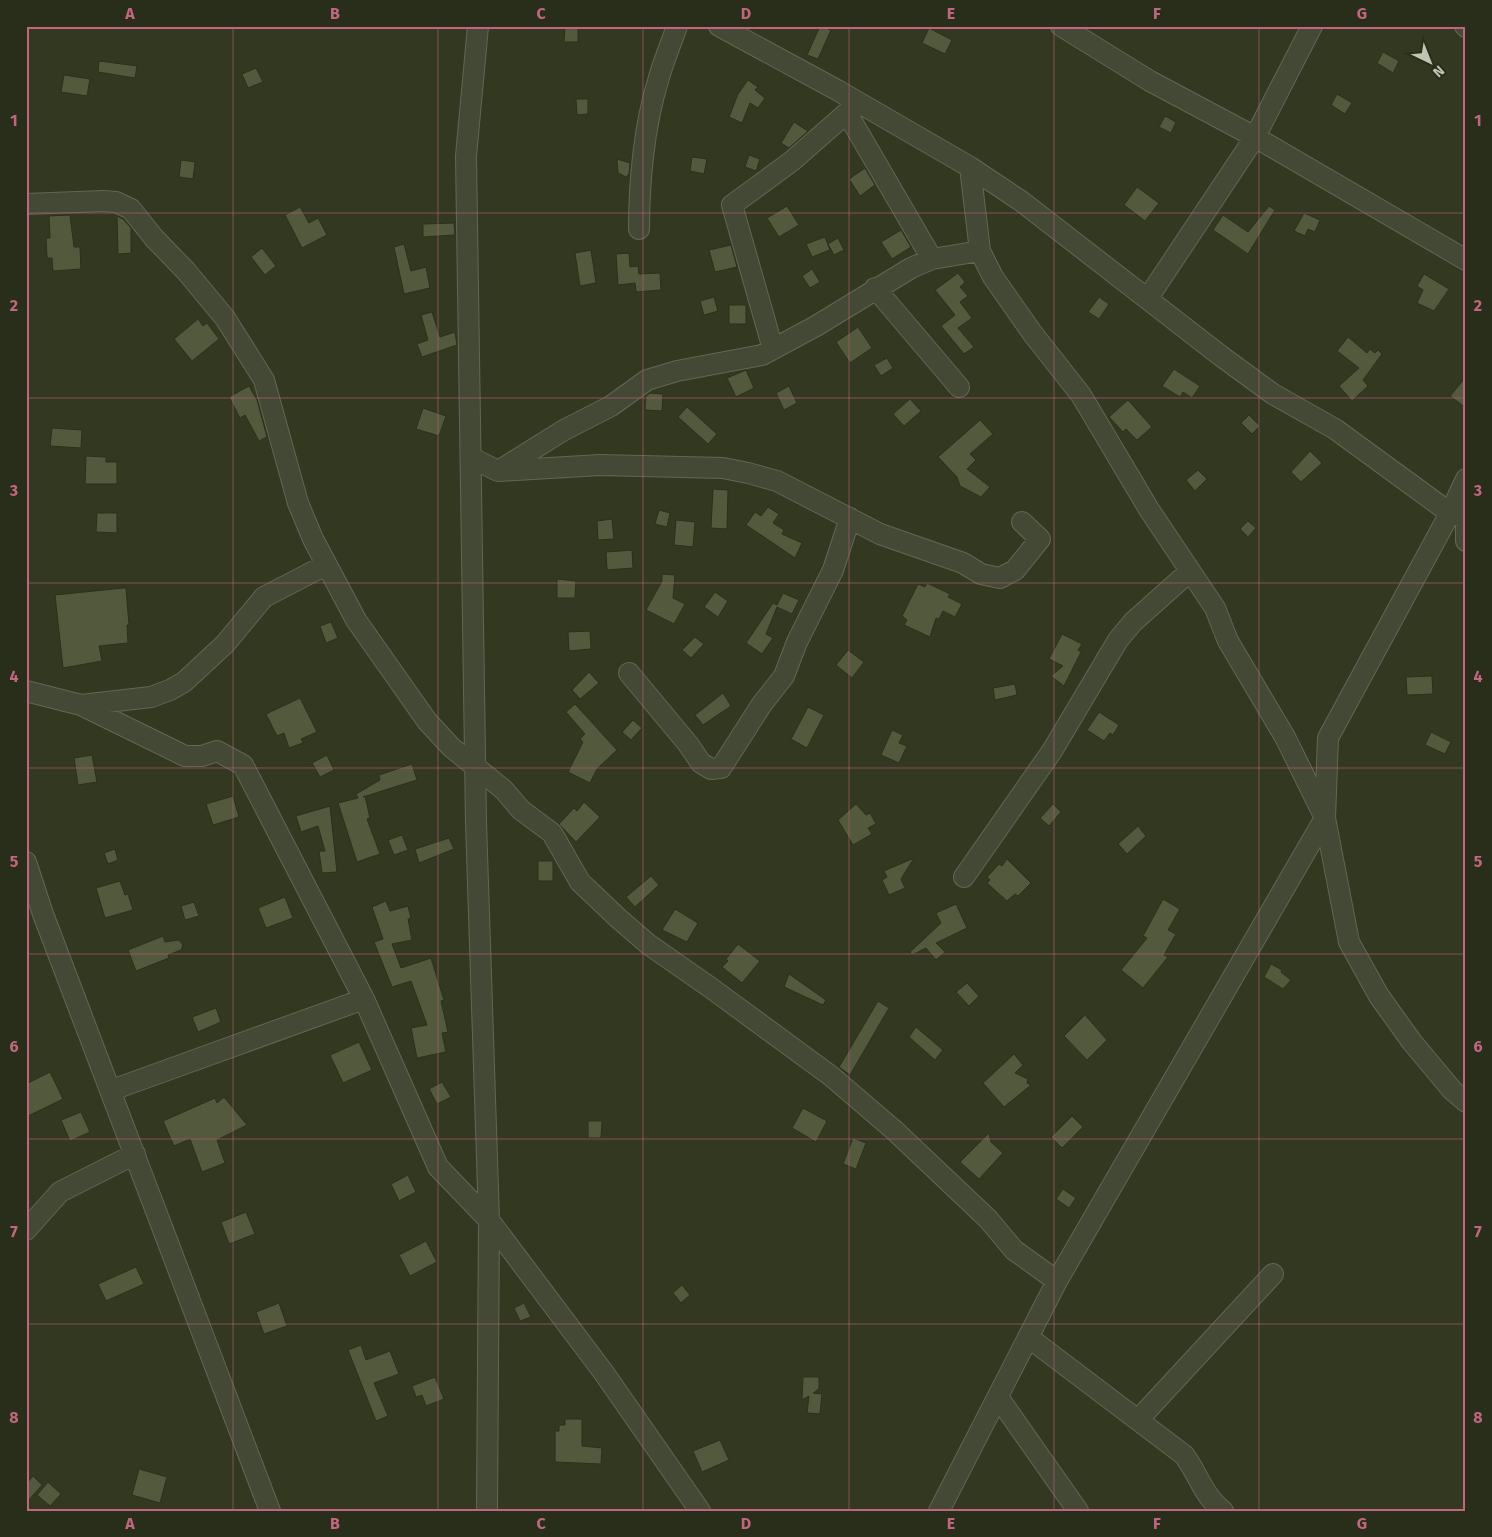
<svg xmlns="http://www.w3.org/2000/svg" width="1492" height="1537" viewBox="0 0 1492 1537" font-family="'Fira Sans',sans-serif">
<rect width="100%" height="100%" fill="#333921"/>
<path fill="#52593d" stroke="#2b301c" d="M565 26H578V42H564Z
M820 26 831 30 818 59 807 55Z
M929 28 952 40 945 54 922 43Z
M1383 52 1399 61 1393 73 1377 63Z
M99 61 137 66 135 78 98 72Z
M256 68 263 82 248 88 242 74Z
M64 75 90 79 87 96 61 92Z
M748 80 758 87 755 90 765 98 758 108 750 103 742 123 729 117 738 94Z
M1337 94 1352 103 1345 114 1331 105Z
M576 99H588V114L577 115Z
M1165 116 1176 122 1171 133 1159 127Z
M794 122 808 131 789 148 781 143Z
M749 155 760 159 756 171 745 167Z
M692 157 707 159 704 174 690 171Z
M617 159 630 163 629 174 626 177 618 173Z
M181 160 195 162 193 179 179 177Z
M865 168 875 185 860 196 849 179Z
M1137 187 1159 203 1145 221 1124 205Z
M787 206 799 225 779 237 767 218Z
M1269 206 1275 210 1248 254 1213 230 1223 215 1248 232Z
M300 207 309 223 318 218 327 235 302 248 285 215Z
M1304 213 1320 220 1315 232 1308 229 1305 236 1294 231Z
M70 215 74 247H80L81 269 53 271 52 258H47L46 238H50L49 216Z
M117 216 123 219 131 228V253L118 254Z
M454 223 455 235 423 237V224Z
M901 230 911 247 892 259 881 242Z
M825 237 830 250 812 257 806 244Z
M838 238 844 250 834 255 828 244Z
M404 244 411 271 426 267 430 288 404 294 394 247Z
M731 245 737 267 715 272 709 250Z
M262 248 276 266 265 275 251 257Z
M591 250 596 283 580 286 575 253Z
M629 253 630 267 638 266 639 274 660 273 661 290 636 292 635 283 618 285 616 254Z
M812 269 820 282 810 288 802 276Z
M958 273 965 282 960 287 968 296 960 302 972 318 958 328 974 347 964 354 941 326 955 315 935 290Z
M1424 274 1449 289 1434 311 1417 303 1423 290 1417 286Z
M714 297 718 311 704 315 700 301Z
M1099 297 1109 304 1099 319 1088 312Z
M729 305H746V324H729Z
M432 312 440 337 455 332 457 345 422 357 417 344 428 340 421 315Z
M198 319 203 326 207 323 219 339 192 361 174 339Z
M858 327 872 348 850 363 836 342Z
M1348 337 1367 353 1370 349 1375 353 1378 350 1382 354 1363 380 1368 386 1352 401 1339 386 1359 368 1337 351Z
M887 358 893 368 881 376 874 365Z
M1174 369 1200 386 1192 398 1183 392 1180 397 1162 386Z
M746 370 754 388 736 397 727 378Z
M1466 377V408L1450 396Z
M249 386 257 400 267 437 259 441 245 415 240 418 229 397Z
M789 386 797 403 784 410 776 393Z
M650 393 663 394 662 411 645 410 646 396Z
M910 399 921 411 904 426 893 414Z
M1128 400 1152 427 1137 440 1126 429 1123 432 1109 417Z
M687 407 717 434 708 444 678 417Z
M423 408 446 416 439 436 416 429Z
M1249 415 1260 426 1252 434 1241 423Z
M980 420 993 434 970 454 976 460 967 469 990 487 981 497 960 486 957 477 938 457Z
M52 428 82 430 81 448 50 446Z
M1310 451 1322 463 1301 482 1291 472Z
M86 456 106 457V462H117V484H85Z
M1198 470 1207 479 1195 491 1186 480Z
M713 489 728 490 727 529 711 528Z
M768 507 779 514 773 523 784 530 782 534 802 543 795 558 746 525 755 512 761 516Z
M659 510 670 513 667 527 655 524Z
M97 513H117V533L96 532Z
M612 519 614 539 598 540 597 521Z
M676 520 695 522 693 547 674 545Z
M1248 521 1256 528 1248 537 1240 529Z
M632 550 633 568 607 570 606 552Z
M662 574 675 575 673 598 685 604 674 624 646 610 662 581Z
M557 579 576 581 575 598H557Z
M927 583 950 594 948 597 962 604 955 617 943 611 939 619 936 618 930 637 904 625 907 620 902 616 918 584 925 587Z
M123 588H126L129 625H127L128 643 99 646 102 661 63 668 55 595Z
M715 592 728 601 718 617 704 607Z
M783 593 799 600 792 614 777 607 766 634 773 638 762 654 746 643 773 603 777 605Z
M331 622 338 638 326 643 320 626Z
M590 631 591 649 569 651 568 632Z
M1062 634 1082 644 1078 650 1081 652 1064 686 1051 676 1063 666 1049 659Z
M695 637 704 644 691 658 682 650Z
M848 650 864 662 852 678 836 665Z
M589 672 599 683 580 699 572 690Z
M1432 676 1433 694 1407 695 1406 677Z
M1015 684 1017 695 995 700 993 688Z
M723 693 731 706 703 725 695 715Z
M300 698 317 732 301 739 303 743 289 748 284 733 277 736 266 714Z
M575 704 617 750 597 769 590 783 568 772 583 742 580 739 585 734 566 712Z
M808 707 824 715 807 748 791 739Z
M1099 712 1119 725 1113 735 1110 733 1104 741 1087 730Z
M633 720 642 728 631 740 622 732Z
M892 730 903 735 899 743 907 746 899 763 881 755Z
M1431 732 1451 742 1445 754 1425 745Z
M92 755 97 782 78 785 74 758Z
M327 755 334 770 320 777 312 763Z
M412 764 417 780 363 797 365 796 370 818 367 819 380 854 357 862 338 803 358 798 356 794 380 780 379 775Z
M233 796 239 817 213 825 206 804Z
M584 802 600 817 576 842 559 824 574 808 577 811Z
M856 804 866 815 870 813 876 824 868 828 872 834 853 845 838 820Z
M1053 804 1061 812 1049 826 1040 818Z
M330 806 337 872 322 873 319 851H325L318 826 301 832 296 816Z
M1138 826 1146 836 1127 854 1118 844Z
M402 835 408 850 394 855 388 840Z
M449 838 454 849 419 863 415 849Z
M115 849 118 860 108 864 104 853Z
M914 858 901 879 905 888 889 895 882 880 887 877 884 871Z
M1007 859 1031 883 1018 896 1015 894 1007 901 987 883 990 880 987 877 999 864 1002 866Z
M538 861H553V881H538Z
M651 876 659 885 635 907 626 897Z
M120 881 125 895 128 894 133 910 105 918 96 888Z
M285 897 293 918 266 928 258 908Z
M1163 899 1180 909 1168 930 1176 934 1164 955 1168 957 1143 988 1121 970 1147 938 1143 936Z
M386 901 390 911 408 906 411 918 408 919 412 940 392 944 401 968 431 958 444 1000 441 1001 448 1032 442 1033 446 1052 417 1058 411 1028 427 1025 411 981 392 987 374 942 383 939 372 907Z
M194 902 199 916 185 920 181 906Z
M956 904 967 928 936 943 945 952 936 960 926 948 912 955 910 952 941 923 936 913Z
M675 909 698 923 687 942 662 930Z
M163 936 165 942 179 940 183 945 181 950 168 955 169 958 136 971 128 950Z
M738 944 760 961 742 983 722 967 728 961 726 959Z
M1271 964 1282 970 1281 972 1291 980 1283 989 1264 977Z
M789 974 826 1000 823 1005 784 987Z
M967 983 979 996 969 1006 956 992Z
M878 1001 889 1008 850 1075 839 1067Z
M216 1008 221 1022 198 1032 192 1017Z
M1085 1015 1107 1040 1087 1060 1064 1036Z
M916 1027 943 1050 935 1060 909 1037Z
M359 1042 372 1070 343 1083 330 1055Z
M1014 1054 1023 1065 1015 1073 1028 1079 1027 1083 1031 1085 1004 1107 983 1083Z
M50 1072 63 1099 26 1117V1084Z
M442 1082 451 1097 437 1104 429 1089Z
M224 1097 247 1125 217 1140 225 1163 202 1172 190 1139 174 1146 163 1121 215 1098 217 1103Z
M803 1108 827 1121 816 1142 792 1128Z
M81 1112 90 1132 70 1141 61 1120Z
M1072 1116 1083 1127 1062 1148 1051 1137Z
M588 1121H602L601 1138H588Z
M989 1133 991 1142 1003 1153 979 1179 960 1162Z
M853 1138 866 1143 856 1169 843 1164Z
M408 1175 416 1192 399 1201 391 1184Z
M1063 1189 1076 1198 1069 1208 1056 1199Z
M246 1212 255 1234 229 1244 221 1222Z
M426 1241 437 1262 410 1276 399 1255Z
M136 1267 144 1284 106 1301 98 1284Z
M682 1285 690 1295 681 1303 673 1293Z
M279 1303 287 1326 264 1334 256 1312Z
M524 1303 531 1317 520 1321 514 1308Z
M361 1345 366 1360 390 1351 399 1374 374 1383 388 1416 376 1421 348 1350Z
M435 1377 444 1399 426 1406 422 1395 416 1397 412 1386Z
M803 1377H819V1389L813 1393 822 1394 820 1414 807 1413 809 1396 802 1400Z
M565 1419H582V1446L602 1448 601 1464 555 1462V1431H559V1425H565Z
M720 1440 729 1460 702 1472 693 1451Z
M139 1469 167 1477 160 1503 132 1495Z
M33 1476 42 1485 26 1503V1484Z
M48 1482 61 1494 50 1506 37 1495Z"/>
<g fill="none" stroke-linecap="round" stroke-linejoin="round">
<defs>
<path id="minor" d="M478 26 466 156 476 822 489 1220 487 1511
M719 26 837 90 970 167 1021 201 1221 356 1273 394 1335 429 1450 513 1466 518V541
M1061 26 1150 81 1255 137 1466 260
M1465 26 1466 27
M847 113 932 259
M970 167 980 251 993 277 1033 334 1081 395 1150 511 1215 608 1228 641 1285 737 1325 818 1349 942 1379 996 1412 1042 1452 1090 1466 1102
M26 204 103 201 116 202 131 209 154 238 186 271 225 318 264 380 298 503 313 539 356 620 427 721 451 747 504 790 521 810 552 833 580 882 618 918 648 944 711 988 831 1076 894 1130 988 1219 1014 1250 1057 1281
M639 229C639 183 644 126 658 81 663 62 671 44 677 26
M875 288 959 387
M1148 298 1255 137 1312 26
M773 349 732 205 792 161 858 103
M472 458 498 471 600 465 723 468 748 473 777 481 880 534 963 563 981 574 1000 578 1015 570 1040 539 1022 522
M500 470 564 430 611 406 647 380 677 371 762 355 816 326 911 268 932 259 980 251
M629 673 688 744 701 763 711 769 721 768 762 704 784 676 797 642 833 570 850 518
M26 691 81 705 185 756H202L217 751 243 765 364 999 438 1167 489 1220 604 1373 700 1511
M81 705 151 697 170 690 184 682 225 644 264 597 326 565
M26 862 43 914 270 1511
M964 877 1052 751 1118 640 1133 622 1189 572
M112 1090 364 999
M26 1230 60 1192 135 1154
M1028 1337 1184 1455C1198 1473 1203 1496 1223 1511
M998 1397 1078 1511
M1138 1420 1273 1274
M939 1511 1057 1281 1325 818 1328 738 1450 513 1466 479"/>
</defs>
<use href="#minor" stroke="#626753" stroke-width="22"/>
<use href="#minor" stroke="#444935" stroke-width="20"/>
</g>
<path fill="none" stroke="#c16681" stroke-width="1" stroke-opacity="0.55" d="M233 26V1511M438 26V1511M643 26V1511M849 26V1511M1054 26V1511M1259 26V1511M26 213H1466M26 398H1466M26 583H1466M26 768H1466M26 954H1466M26 1139H1466M26 1324H1466"/>
<rect width="1492" height="1537" fill="none" stroke="#292e1a" stroke-width="55"/>
<g transform="translate(1430 62) rotate(137)" stroke="#292e1a" stroke-width="4" paint-order="stroke">
<path d="M0-4L9 19L0 12L-9 19Z" fill="#bfc5b0"/>
<text y="-8" font-size="14" font-weight="bold" text-anchor="middle" fill="#bfc5b0">N</text>
</g>
<rect x="28" y="28" width="1436" height="1482" fill="none" stroke="#c16681" stroke-width="2"/>
<g font-size="16" text-anchor="middle" font-weight="bold" fill="#c16681">
<text x="130" y="19">A</text>
<text x="335" y="19">B</text>
<text x="541" y="19">C</text>
<text x="746" y="19">D</text>
<text x="951" y="19">E</text>
<text x="1157" y="19">F</text>
<text x="1362" y="19">G</text>
<text x="14" y="126">1</text>
<text x="1478" y="126">1</text>
<text x="14" y="311">2</text>
<text x="1478" y="311">2</text>
<text x="14" y="496">3</text>
<text x="1478" y="496">3</text>
<text x="14" y="682">4</text>
<text x="1478" y="682">4</text>
<text x="14" y="867">5</text>
<text x="1478" y="867">5</text>
<text x="14" y="1052">6</text>
<text x="1478" y="1052">6</text>
<text x="14" y="1237">7</text>
<text x="1478" y="1237">7</text>
<text x="14" y="1423">8</text>
<text x="1478" y="1423">8</text>
<text x="130" y="1529">A</text>
<text x="335" y="1529">B</text>
<text x="541" y="1529">C</text>
<text x="746" y="1529">D</text>
<text x="951" y="1529">E</text>
<text x="1157" y="1529">F</text>
<text x="1362" y="1529">G</text>
</g>
</svg>
